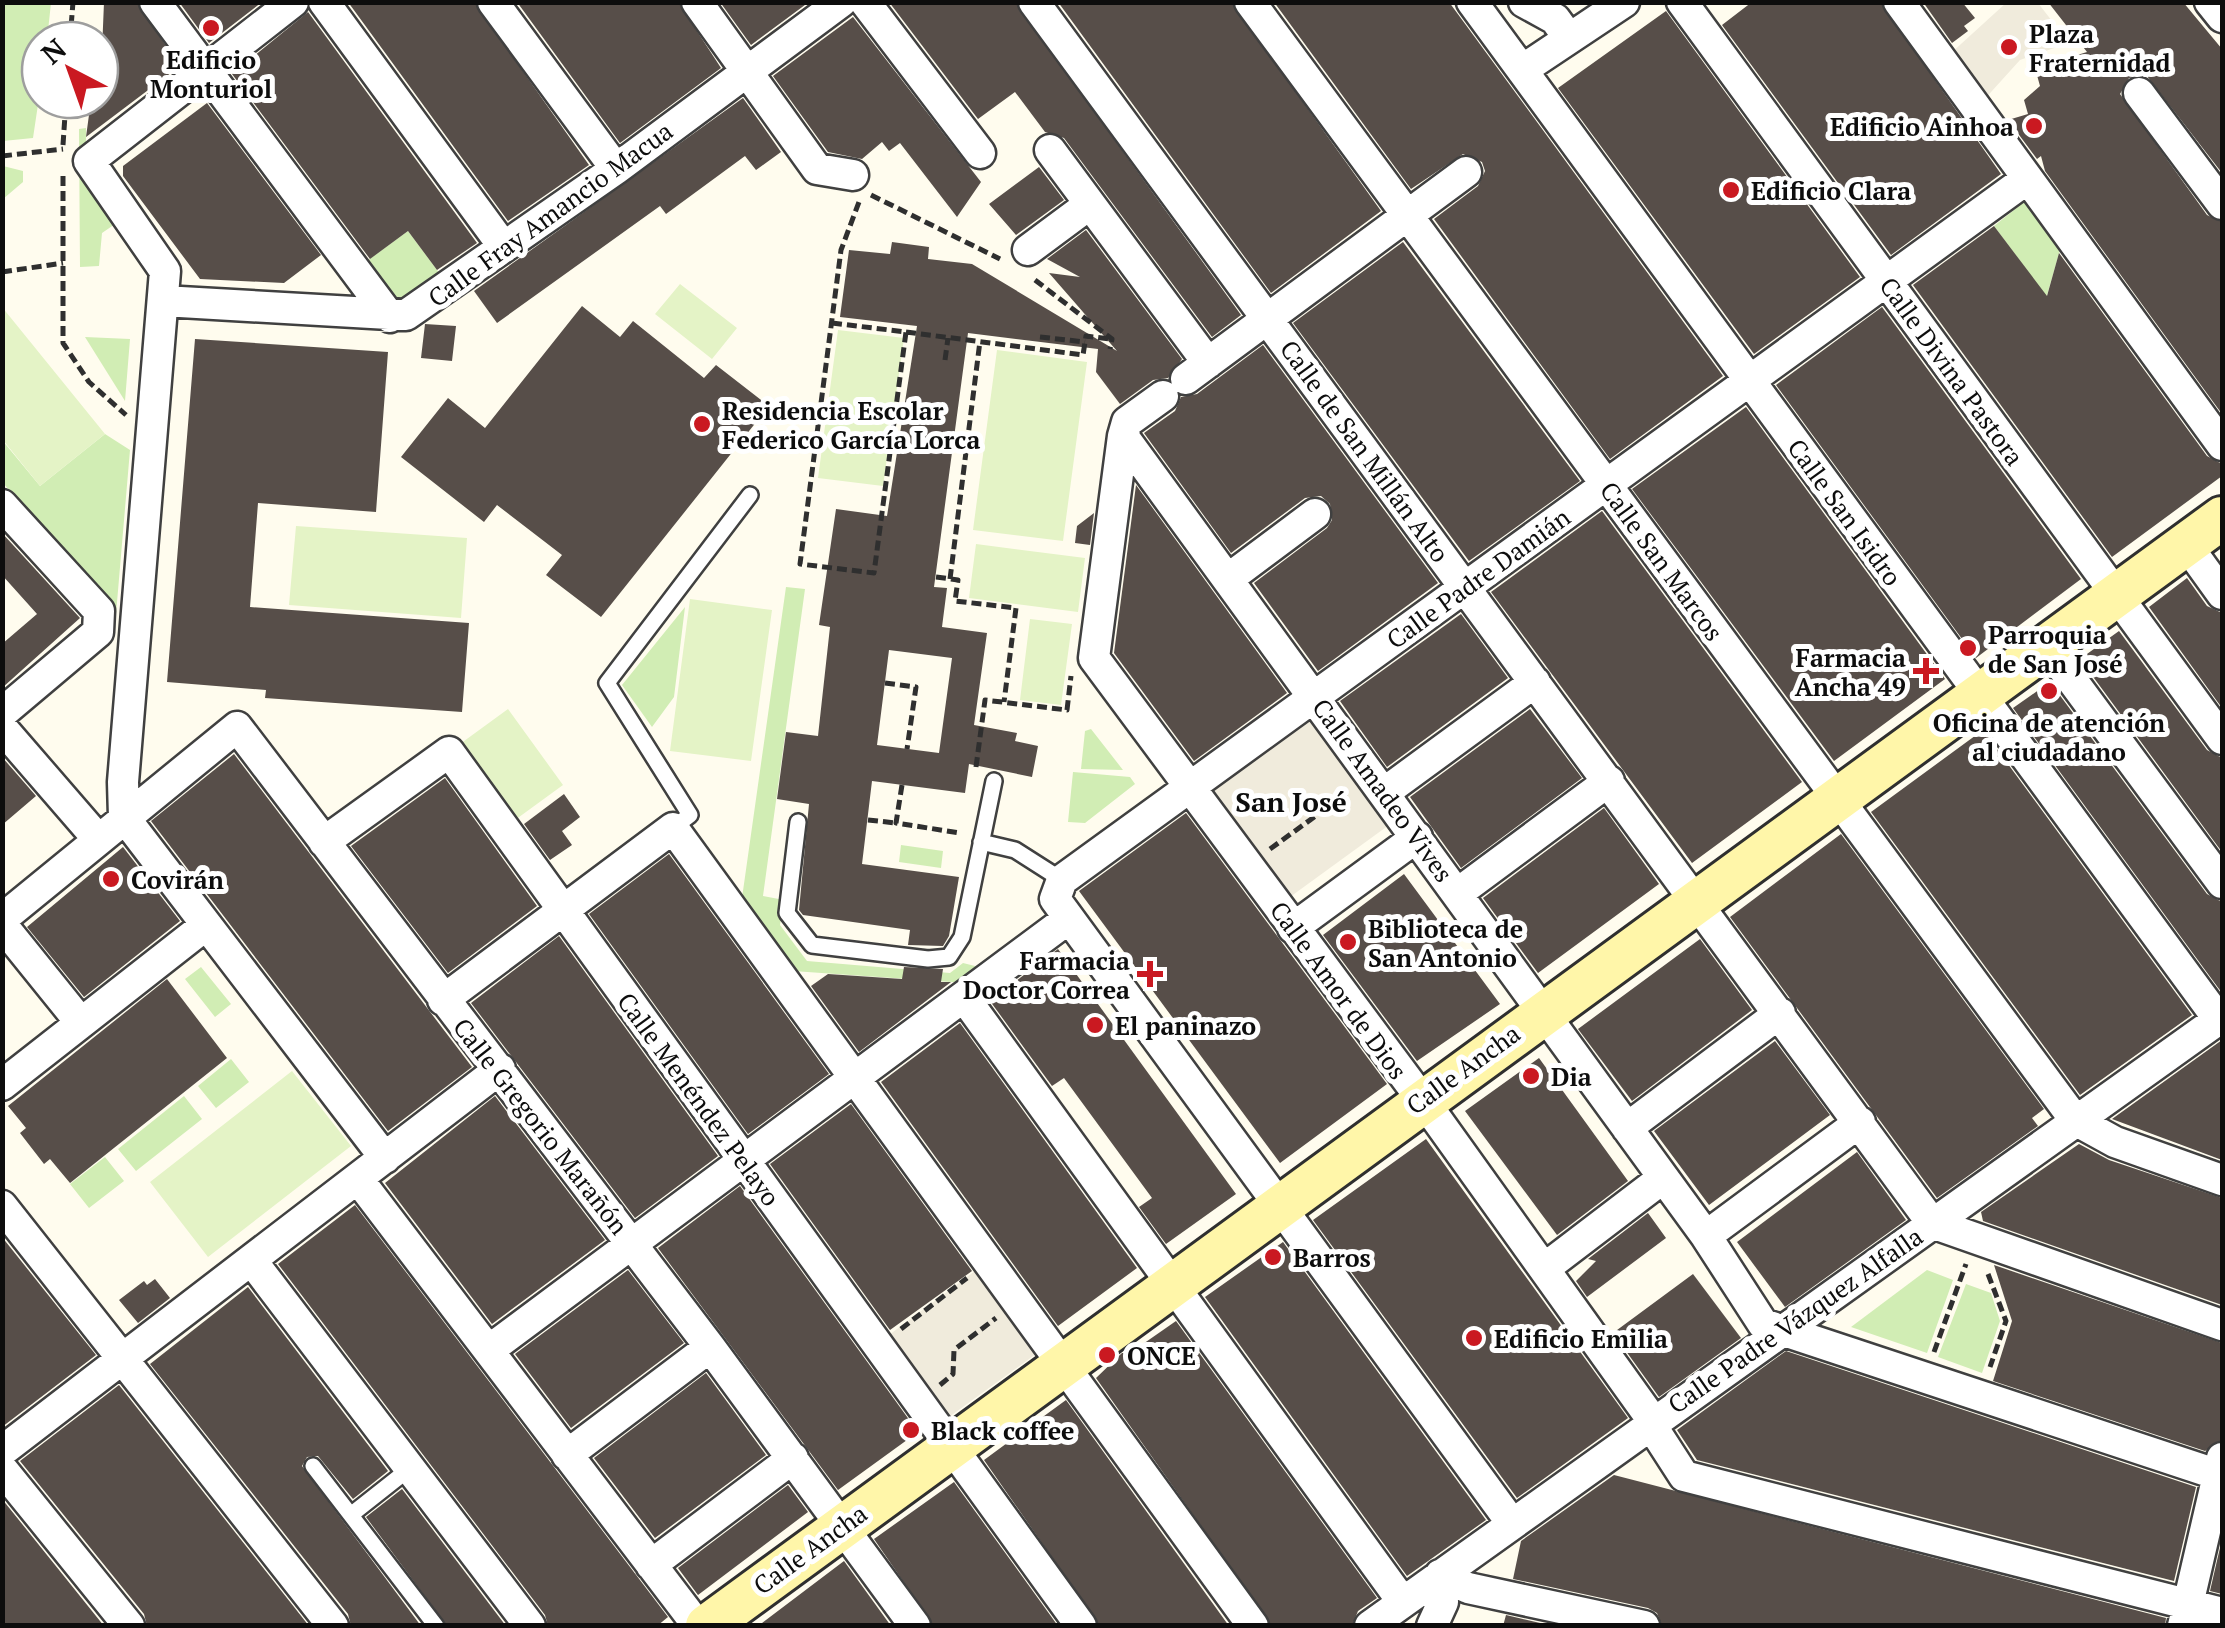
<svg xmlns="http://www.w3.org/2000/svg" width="2225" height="1628" viewBox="0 0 2225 1628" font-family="'PT Serif',serif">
<rect width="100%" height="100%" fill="#fffcee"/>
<path fill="#d1edb4" d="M3 2 51 3 47 40H40V91L33 138 3 141Z
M86 128V166L121 220 102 233 99 266 80 267 79 129Z
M3 166 23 171V182L3 199Z
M2024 202 2060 250 2035 337 2029 273 1994 226Z
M408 231 440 274 408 297 392 301 364 263Z
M85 337 130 339 125 401Z
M105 434 130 450 116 614 3 483 2 440 40 486Z
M786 587 805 589 763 896 784 900 780 925 807 961 950 973 963 963 983 968 965 983 793 971 742 898Z
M685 607 674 697 652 727 622 685Z
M1091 729 1123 770 1081 769 1085 731Z
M1073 772 1130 777 1135 784 1085 823 1068 822Z
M901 845 943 851 941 868 899 862Z
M201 967 231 1004 215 1017 185 979Z
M231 1059 249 1082 216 1108 198 1086Z
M184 1096 202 1119 136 1171 118 1149Z
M105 1157 124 1181 89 1208 70 1184Z
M1927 1270 1953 1280 1927 1353 1851 1327Z
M1966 1284 1991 1293 2000 1321 1982 1373 1938 1357Z"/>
<path fill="#e4f3c6" d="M680 284 737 328 712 359 655 314Z
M2 307 105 434 40 486 3 440Z
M838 330 904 338 883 486 818 478Z
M997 350 1087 362 1063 541 973 530Z
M296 526 467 538 461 618 289 605Z
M976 544 1085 558 1078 612 969 598Z
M690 599 772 610 751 761 670 751Z
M1030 619 1072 624 1061 705 1020 700Z
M508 709 563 785 515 820 460 744Z
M292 1071 351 1146 208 1257 150 1182Z"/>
<path fill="#f0ebdc" d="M2006 3H2038L2066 39 2114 7 2126 23 2020 60 1982 102 1950 54Z
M1315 700 1400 817 1279 905 1195 788Z
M979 1268 1040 1351 949 1417 889 1335Z"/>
<path fill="#574e49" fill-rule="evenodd" d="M104 2H136L180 66 86 137 91 100H100Z
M179 2H262L209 43Z
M348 2H474L589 165 508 221Z
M517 2H678L721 68 620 143Z
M720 2H809L751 45Z
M889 2H1015L1241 315 1212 337 1064 138 1045 132 1015 92 978 119Z
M1058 2H1231L1381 211 1271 293Z
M1274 2H1449L1723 376 1610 459 1434 219 1478 186 1485 171 1482 162 1463 154 1411 189Z
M1752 2H1880L2001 174 1891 255 1722 25Z
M1923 2H1962L1975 18 1964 26 1968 31 1952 43Z
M2048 2H2183L2222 49V173L2147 76 2129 78 2120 94 2207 215 2222 222V414L2045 171 2041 156 2037 159 2008 120 2028 114 2024 100 2040 86 2035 68 2087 52Z
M1666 11 1860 277 1754 354 1558 88Z
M308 12 477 243 437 270 408 231 370 259 232 74Z
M853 17 981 182 957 217 900 143 889 151 882 142 862 159 828 152 773 76Z
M743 98 781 152 756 170 745 156 666 214 660 206 497 323 474 291Z
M207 103 321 255 284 283 200 279 123 176V166Z
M1039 167 1064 200 1016 235 989 204Z
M1994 226 2047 296 2059 253 2207 456 2222 464V476L2112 557 1913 285Z
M1086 230 1182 359 1168 378 1153 380 1120 404 1096 372 1098 349 968 333 934 587 947 588 942 627 987 633 974 725 1017 733 1015 741 1038 746 1032 777 969 764 965 793 872 781 862 864 959 877 949 936 943 946 908 945 910 930 803 915 799 910 809 804 777 799 786 732 818 736 830 627 819 625 836 509 887 516 917 326 840 317 849 250 890 254 892 242 929 247 928 259 972 264 1117 351 1049 273 1080 277 1047 259ZM889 650 952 658 939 753 877 745Z
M1403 242 1580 481 1469 561 1293 323Z
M582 306 620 337 633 321 704 378 716 365 769 406 601 617 546 575 562 555 497 505 484 522 401 457 448 398 485 428Z
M1882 307 2081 579 1976 658 1776 385Z
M425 324 456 326 452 361 421 358Z
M195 339 388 352 376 512 258 503 250 607 469 623 462 712 265 698 266 690 167 682Z
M1263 345 1438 583 1318 671 1254 583 1327 528 1332 520 1330 504 1321 496 1305 498 1231 553 1144 433 1175 411 1181 397 1197 394Z
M1746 407 1945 679 1834 761 1632 489Z
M1136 485 1287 693 1194 761 1114 653Z
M1602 511 1802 782 1692 863 1491 592Z
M1094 513 1090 545 1075 543 1077 526Z
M2 533 80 618 2 688V644L37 614 2 575Z
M2187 578 2207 606 2222 613V708L2149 607Z
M1461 614 1508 678 1387 767 1340 701Z
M2119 631 2207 750 2222 758V852L2080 659Z
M2050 682 2207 894 2222 902V993L2013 708Z
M1530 709 1582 778 1461 868 1410 797Z
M1983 730 2192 1015 2080 1095 1871 812Z
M234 754 472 1067 388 1131 151 821Z
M2 757 36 796 2 825Z
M445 778 537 906 448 973 351 846Z
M564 794 580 817 562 831 572 845 550 860 524 824Z
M1604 808 1659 884 1538 973 1483 898Z
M1186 813 1387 1084 1280 1163 1079 891Z
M1841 834 2044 1109 2032 1118 2038 1126 1937 1198 1730 917Z
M123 847 180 921 84 997 27 927Z
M669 854 829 1074 748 1134 589 914Z
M1404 874 1500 1004 1417 1061 1323 935Z
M559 936 718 1156 635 1218 471 1003Z
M1700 939 1752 1010 1632 1101 1578 1029Z
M1058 949 1236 1194 1166 1244 1139 1207 1152 1198 1064 1078 1052 1086 990 1001Z
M904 967 943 969 941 982H951L859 1052 811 986 828 974 902 979Z
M167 979 227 1058 70 1183 50 1159 44 1164 20 1133 26 1128 8 1106Z
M960 1023 1137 1268 1058 1326 881 1082Z
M2222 1040V1160L2112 1119Z
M1775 1041 1830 1115 1709 1205 1654 1131Z
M1539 1058 1628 1181 1557 1235 1465 1111Z
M495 1096 605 1240 492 1324 385 1183Z
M851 1104 972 1271 890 1330 770 1164Z
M1426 1139 1628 1418 1517 1498 1313 1220Z
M2079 1144 2109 1160 2222 1198V1305L1983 1221 1981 1212Z
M1857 1152 1906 1220 1785 1307 1737 1242Z
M740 1186 918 1432 838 1490 658 1248Z
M355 1205 668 1617 657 1626H548L545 1615 278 1264Z
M1648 1213 1666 1238 1587 1297 1576 1281 1596 1261 1588 1259Z
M2 1237 96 1355 2 1427Z
M1283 1242 1486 1520 1407 1576 1205 1297Z
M1994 1265 2222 1343V1440L2205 1451 1993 1381 2012 1321Z
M628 1270 684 1343 571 1428 515 1354Z
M1693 1274 1741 1338 1659 1397 1613 1333Z
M155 1279 170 1298 138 1323 119 1300 144 1281 147 1285Z
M248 1287 388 1471 353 1499 318 1456 307 1457 302 1466 421 1626H351L348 1614 150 1364Z
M1176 1321 1377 1598 1358 1611 1352 1626H1272L1096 1378 1122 1353H1130Z
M1786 1351 2196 1487 2174 1581 1697 1460 1677 1430Z
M706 1373 766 1455 655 1538 594 1458Z
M119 1385 309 1626H147L144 1614 20 1461Z
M1066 1400 1229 1626H1100L984 1460Z
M1614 1475 2166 1618 2165 1626H1662L1657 1613 1648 1608 1513 1579 1521 1541Z
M954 1482 1058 1626H934L874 1539Z
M788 1485 808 1512 698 1595 678 1568Z
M402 1489 506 1626H447L366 1517Z
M2 1499 104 1626H2Z
M2222 1539V1594L2210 1591Z
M844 1561 891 1626H758Z
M1506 1615 1553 1626H1503Z"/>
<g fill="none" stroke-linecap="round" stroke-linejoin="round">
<defs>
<path id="service" d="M798 822 787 913 812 945 928 959 949 957 962 937 994 781
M673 828 690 815 607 683 750 495
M981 842 1015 850 1062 880
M313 1466 436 1626
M352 1514 409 1469"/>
<path id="minor" d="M155 2 390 317
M293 2 89 161 165 271 123 782 124 817 385 1158
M324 2 503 246
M493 2 616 169
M697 2 817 169 853 175
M865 2 980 153
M1034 2 1932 1223 2222 1325
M1250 2 2075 1120 2115 1142 2222 1180
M1472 2 2219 1020
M1524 2 1555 19 1569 38
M1682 2 2222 739
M1899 2 2222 445
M2210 2 2222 17
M1522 70 1624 2
M2139 93 2222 204
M1050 150 1208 363
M1028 250 1090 204
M163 301 406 315 616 169 841 2
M1186 379 1466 172
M1163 396 1127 422 1123 436 1094 658 1438 1121 1653 1421V1428L1684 1476 2222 1613
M1123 436 1706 1236 1763 1324 2222 1476
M2 505 99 611 98 632 2 713
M2186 544 2222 594
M1228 579 1315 514
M2046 645 2222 883
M2 728 98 839
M1385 792 1535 682
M324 842 449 752 1081 1626
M1458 893 1609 781
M2 919 237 727 710 1347 915 1626
M2 925 81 1023
M1293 928 1417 837
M964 997 1402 1601
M443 1000 673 828 1253 1626
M2 1085 206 925
M1627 1128 1780 1013
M358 1179 698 1626
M2 1206 333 1626
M1706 1236 1860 1122
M252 1261 530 1626
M1545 1268 1663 1178
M489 1350 1068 919
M2 1451 500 1069
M567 1455 710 1347
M2 1469 129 1626
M1511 1522 1055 899 1062 880 2027 179
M651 1565 793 1458
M1440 1575 1468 1588 1644 1626
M1370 1626 2222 1017
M1432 1626 1443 1602 1440 1575
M2183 1626 2222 1458"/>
<path id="secondary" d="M707 1626 2222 518"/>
</defs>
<use href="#service" stroke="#404040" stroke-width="20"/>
<use href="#minor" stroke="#404040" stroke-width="35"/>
<use href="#secondary" stroke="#2f2f2f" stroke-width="48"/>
<path stroke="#2f2f2f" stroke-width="5" stroke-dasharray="10 5" stroke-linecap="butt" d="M70 40 73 2
M63 145 66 100
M2 156 63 149
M63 176V343L89 382 126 415
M871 195 1000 259
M2 272 63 263
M1035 280 1112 339 1110 349
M832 323 906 332 874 573 800 564 841 250 859 202
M906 332 1083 355 1086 336 1110 339
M1040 337 1085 342
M945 360 948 338
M936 577 958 580 955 601 1016 608 1004 702
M950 579 980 341
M885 683 916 687 907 749
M976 767 985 700 1067 710 1071 676
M902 785 896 823 960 833
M868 820 896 823
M1270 849 1346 794
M1988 1274 2006 1321 1990 1367
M901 1329 967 1278
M1934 1352 1966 1264
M940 1385 953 1374 954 1350 996 1318"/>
<use href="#service" stroke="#fff" stroke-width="15"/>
<use href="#minor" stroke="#fff" stroke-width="30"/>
<use href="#secondary" stroke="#fff6a9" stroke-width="42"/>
</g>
<g fill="#ca1921" stroke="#fff" stroke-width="4">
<circle cx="211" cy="28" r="10"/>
<circle cx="2009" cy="47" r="10"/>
<circle cx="2034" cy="126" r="10"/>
<circle cx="1731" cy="190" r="10"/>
<circle cx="702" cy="424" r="10"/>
<circle cx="1968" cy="648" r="10"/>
<path d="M1921 656h10v10h10v10h-10v10h-10v-10h-10v-10h10z"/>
<circle cx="2049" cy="691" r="10"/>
<circle cx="111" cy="879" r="10"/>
<circle cx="1348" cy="942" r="10"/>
<path d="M1145 959h10v10h10v10h-10v10h-10v-10h-10v-10h10z"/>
<circle cx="1095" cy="1025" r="10"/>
<circle cx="1531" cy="1076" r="10"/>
<circle cx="1273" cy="1257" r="10"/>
<circle cx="1474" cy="1338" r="10"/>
<circle cx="1107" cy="1355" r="10"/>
<circle cx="911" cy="1430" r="10"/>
</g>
<g text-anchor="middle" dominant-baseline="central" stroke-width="10" stroke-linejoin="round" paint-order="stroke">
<g font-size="25" font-weight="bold" fill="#0d0d0d" stroke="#fff" text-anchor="start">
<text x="2029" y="33">Plaza<tspan x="2029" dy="29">Fraternidad</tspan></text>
<text x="211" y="59" text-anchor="middle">Edificio<tspan x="211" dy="29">Monturiol</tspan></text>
<text x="2014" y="126" text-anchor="end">Edificio Ainhoa</text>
<text x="1751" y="190">Edificio Clara</text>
<text x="722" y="410">Residencia Escolar<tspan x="722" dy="29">Federico García Lorca</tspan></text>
<text x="1988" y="634">Parroquia<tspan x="1988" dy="29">de San José</tspan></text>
<text x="1906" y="657" text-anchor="end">Farmacia<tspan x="1906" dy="29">Ancha 49</tspan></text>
<text x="2049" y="722" text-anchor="middle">Oficina de atención<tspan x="2049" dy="29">al ciudadano</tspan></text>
<text x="131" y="879">Covirán</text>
<text x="1368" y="928">Biblioteca de<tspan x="1368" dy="29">San Antonio</tspan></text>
<text x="1130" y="960" text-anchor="end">Farmacia<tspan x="1130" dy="29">Doctor Correa</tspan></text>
<text x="1115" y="1025">El paninazo</text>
<text x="1551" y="1076">Dia</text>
<text x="1293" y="1257">Barros</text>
<text x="1494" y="1338">Edificio Emilia</text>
<text x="1127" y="1355">ONCE</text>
<text x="931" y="1430">Black coffee</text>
</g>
<g font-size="25" fill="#0d0d0d" stroke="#fff">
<text transform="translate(550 214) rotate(-36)">Calle Fray Amancio Macua</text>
<text transform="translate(1952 371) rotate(54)">Calle Divina Pastora</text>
<text transform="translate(1365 451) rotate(54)">Calle de San Millán Alto</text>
<text transform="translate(1845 512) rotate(54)">Calle San Isidro</text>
<text transform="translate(1662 561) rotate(54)">Calle San Marcos</text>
<text transform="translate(1478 578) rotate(-36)">Calle Padre Damián</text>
<text transform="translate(1383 790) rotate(54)">Calle Amadeo Vives</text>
<text transform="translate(1339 990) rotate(54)">Calle Amor de Dios</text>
<text transform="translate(1463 1069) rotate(-36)">Calle Ancha</text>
<text transform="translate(699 1099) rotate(54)">Calle Menéndez Pelayo</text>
<text transform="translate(541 1126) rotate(52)">Calle Gregorio Marañón</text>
<text transform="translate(1795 1320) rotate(-35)">Calle Padre Vázquez Alfalla</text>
<text transform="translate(810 1549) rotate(-36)">Calle Ancha</text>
</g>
<g font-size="28" font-weight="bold" fill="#0d0d0d" stroke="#fff">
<text x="1291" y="801">San José</text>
</g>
</g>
<rect width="2225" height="1628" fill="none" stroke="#0d0d0d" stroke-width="10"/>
<g transform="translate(70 70) rotate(319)"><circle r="48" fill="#ffffff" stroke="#9e9e9e" stroke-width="2.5"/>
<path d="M0-8L18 38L0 25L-18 38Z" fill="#ca1921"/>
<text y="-15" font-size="28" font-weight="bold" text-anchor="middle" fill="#0d0d0d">N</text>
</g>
</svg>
